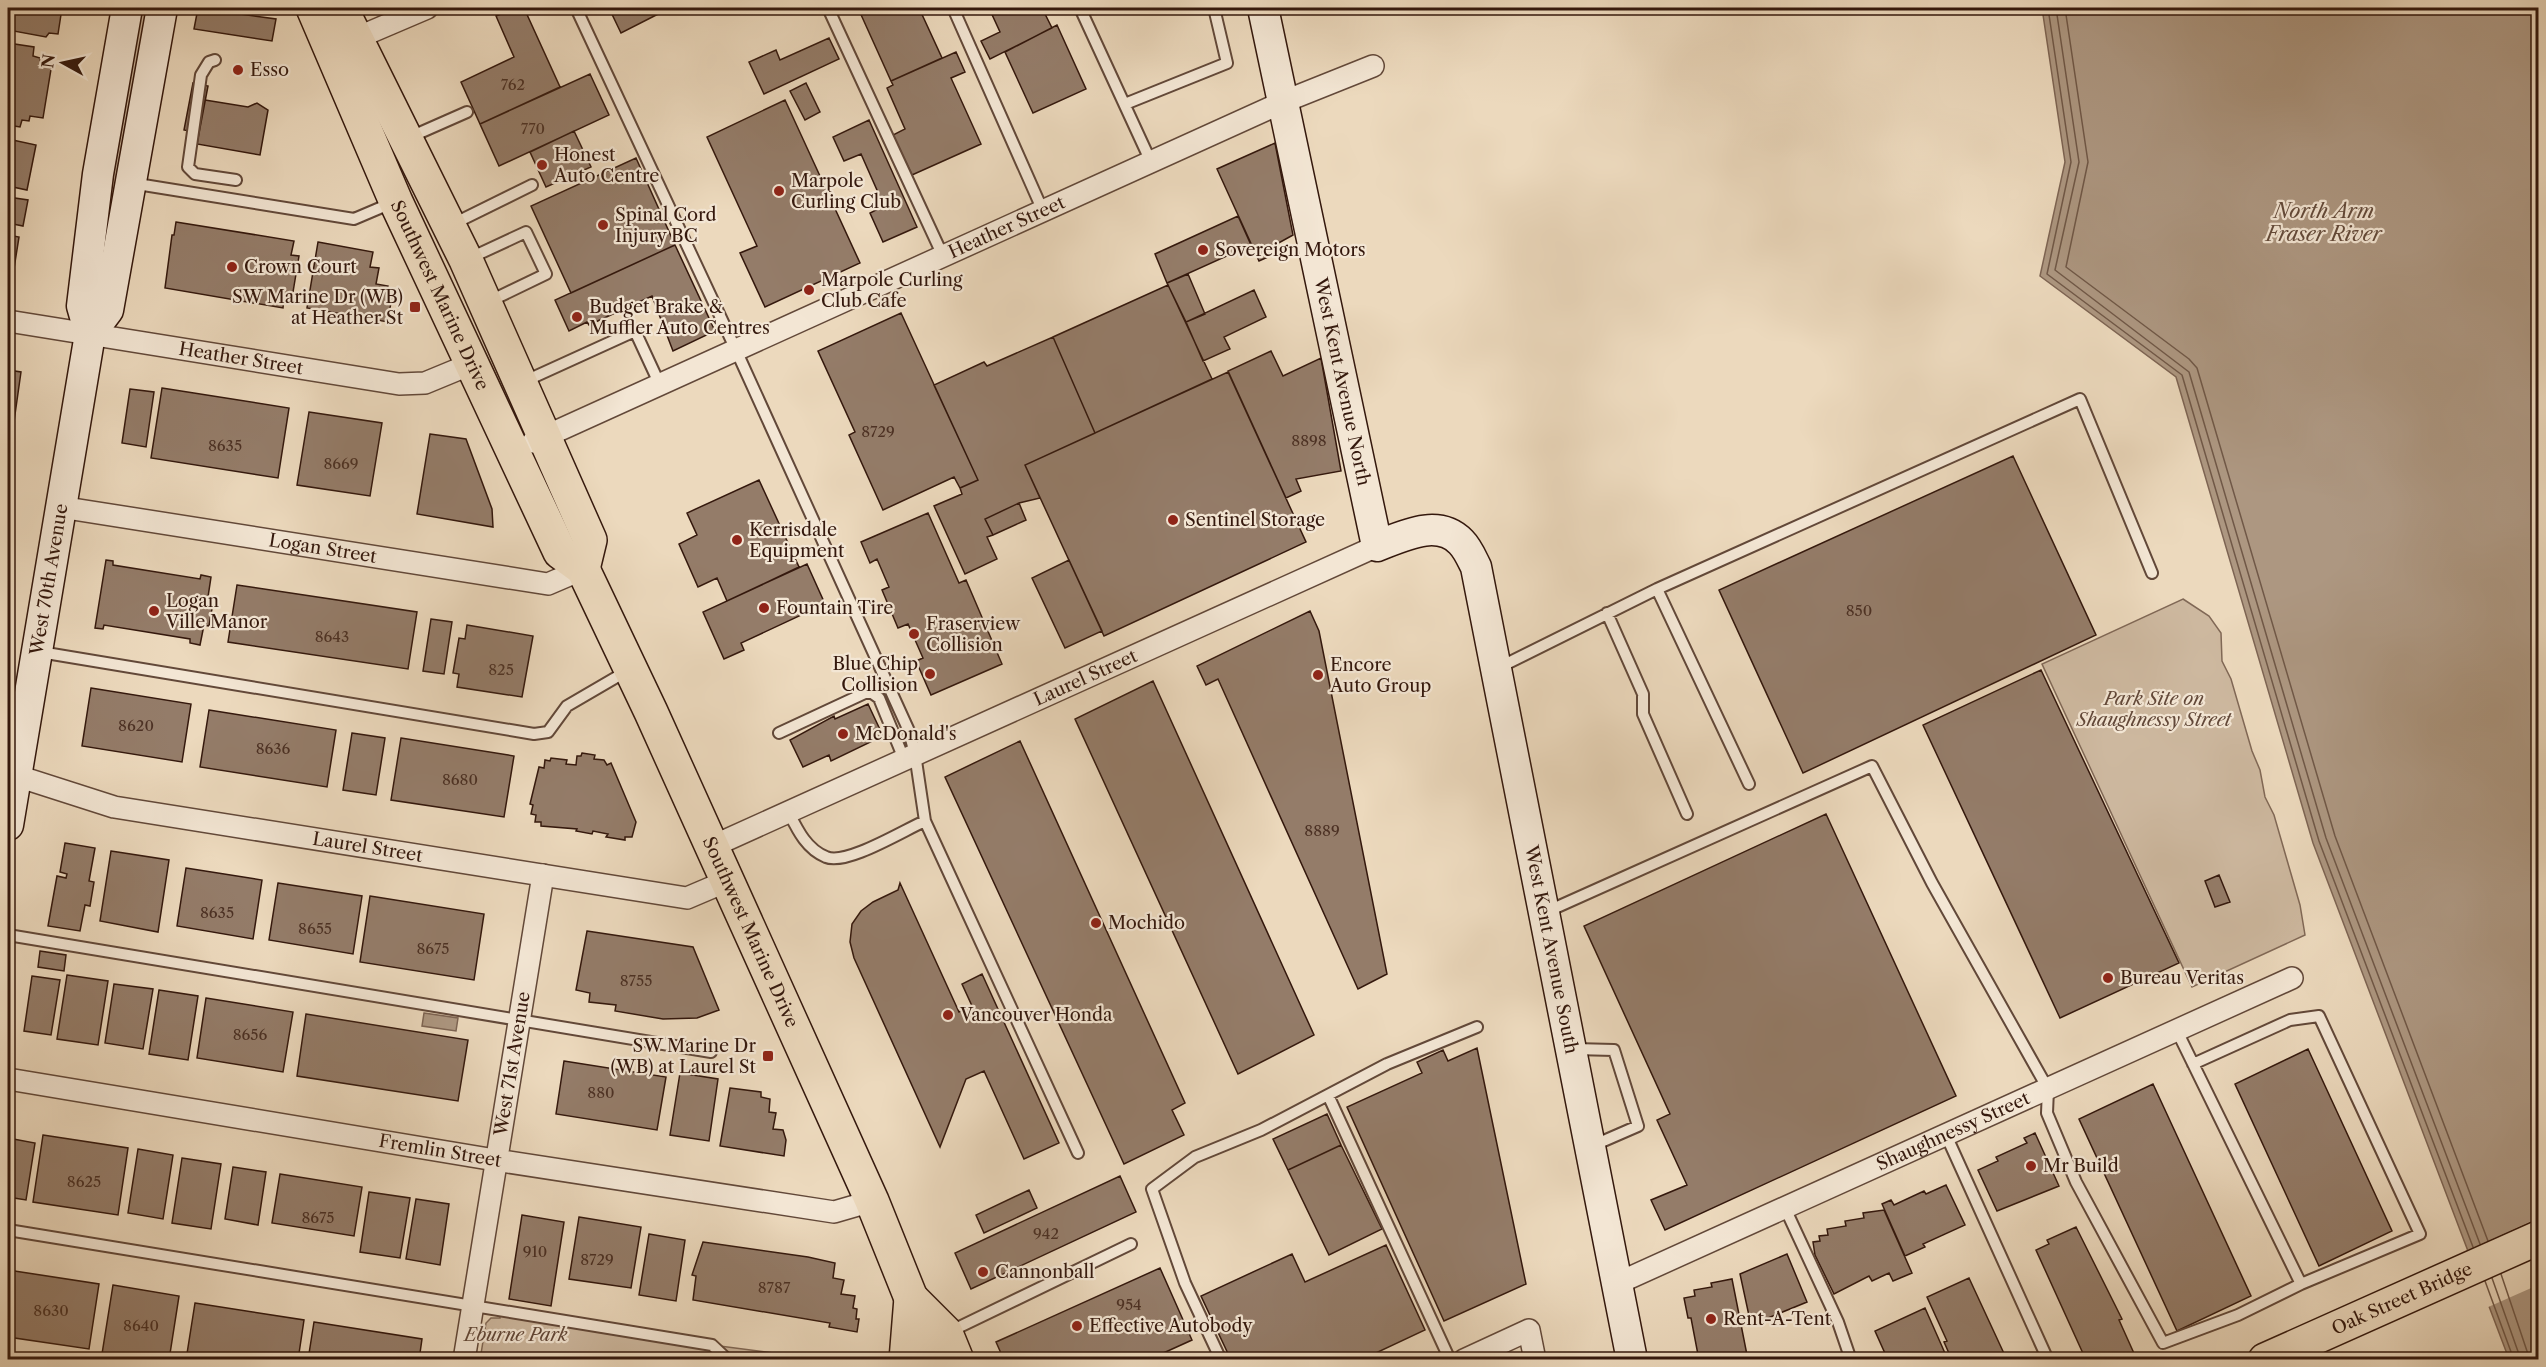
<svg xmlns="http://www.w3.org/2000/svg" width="2546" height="1367" viewBox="0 0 2546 1367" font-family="'Libre Caslon Text',serif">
<rect width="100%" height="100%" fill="#ecd9bd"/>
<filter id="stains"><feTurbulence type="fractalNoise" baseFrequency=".00333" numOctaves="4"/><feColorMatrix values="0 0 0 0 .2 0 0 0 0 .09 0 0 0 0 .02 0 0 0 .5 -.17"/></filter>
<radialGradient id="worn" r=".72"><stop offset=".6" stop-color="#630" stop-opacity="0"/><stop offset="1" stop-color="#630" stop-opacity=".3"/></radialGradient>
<path fill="#cdb89f" stroke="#806856" stroke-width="1.5" d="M138 8H150L96 302 108 186Z
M2183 599 2209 616 2221 633 2222 661 2231 679 2252 751 2260 770 2265 797 2274 815 2300 905 2305 935 2192 987 2042 664Z
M500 1308 712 1345 820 1359 480 1360 486 1323 491 1318H500Z"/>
<path fill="#ad9781" stroke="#7d6453" stroke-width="1.5" d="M2042 8H2538V1359H2509L2313 843 2176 377 2040 276 2065 162Z
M424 1013 458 1018 456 1031 422 1026Z"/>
<path fill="#ecd9bd" d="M2538 1218V1285L2486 1308 2465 1251Z"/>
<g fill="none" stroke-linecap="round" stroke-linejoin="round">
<path stroke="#705847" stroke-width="1.5" d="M2048 8 2071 162 2047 274 2182 375 2319 841 2473 1247
M2056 8 2079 162 2055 270 2189 372 2326 838 2480 1244
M2065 8 2088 162 2066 267 2189 359 2197 368 2335 836 2488 1241
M2501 1274 2530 1360
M2492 1278 2521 1360
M2485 1281 2514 1360"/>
</g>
<path fill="#947c69" stroke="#34180d" stroke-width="1.5" d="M8 8H62L58 34 49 33 46 37 8 30Z
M198 8 276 19 272 41 194 29Z
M515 8H524L560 87 480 124 461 82 514 57 496 16Z
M609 8H670L621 33Z
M858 8H919L942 58 891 81Z
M989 8H1042L1052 28 990 59 981 41 1000 32Z
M1057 25 1086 89 1033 113 1005 52Z
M829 38 839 59 764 94 749 62 776 50 780 60Z
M8 43 34 47 33 56 40 58V61L52 63 43 118 30 116 29 121 22 120 20 127 8 125Z
M956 52 965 72 951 78 981 144 912 175 893 135 905 129 887 88 893 85 891 81Z
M590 74 609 115 499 166 480 124Z
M193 83 208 86 199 133 184 130Z
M806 83 820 112 805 120 790 91Z
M205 100 248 107 257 103 268 110 260 155 197 144Z
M785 100 860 263 765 307 740 253 757 246 707 137Z
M869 120 917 227 883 242 870 213 884 206 861 154 844 161 833 137Z
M574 131 591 167 546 187 530 152Z
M8 139 36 145 27 190 8 186V192Z
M1275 143 1293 235 1273 246 1277 253 1259 261 1217 169Z
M636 158 675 245 571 293 531 206Z
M8 197 28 200 23 226 8 223Z
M1238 216 1251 245 1167 283 1155 254Z
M176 222 294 241 291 255 299 256 292 298 284 297 283 308 165 288 172 235H174Z
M8 235 19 237 12 281H8Z
M318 242 373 252 370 267 379 268 376 284 388 286 386 294 392 295 388 322 307 308Z
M675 245 715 331 673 351 652 296 589 325 587 322 569 331 555 300Z
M1188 274 1205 314 1186 322 1167 283Z
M1168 285 1212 379 1095 433 1053 337Z
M1254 290 1266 317 1224 337 1230 349 1203 361 1186 322Z
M901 313 978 480 960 488 954 477 883 510 849 435 855 432 818 351Z
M1053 337 1095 433 1025 465 1040 498 1019 503 985 519 993 535 987 537 997 559 965 574 934 506 962 494 960 488 978 480 934 385 984 362 987 366Z
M1271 351 1283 376 1321 358 1341 471 1296 479 1301 491 1286 498 1228 371Z
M8 370 21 372 8 464Z
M1228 372 1306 542 1104 636 1025 465Z
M162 388 289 408 278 478 151 458Z
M130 389 154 392 146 447 122 443Z
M309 412 382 423 370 496 297 485Z
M430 434 466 439 492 509 493 527 417 514Z
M2013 456 2096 635 1803 773 1719 590Z
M759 480 799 567 727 601 717 578 698 587 679 544 697 535 687 513Z
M1019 503 1026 520 993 535 985 519Z
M928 513 959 583 966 580 1002 664 931 695 916 661 923 658 908 624 898 628 882 590 889 587 877 559 870 563 861 542Z
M106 560 113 561V565L200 579 201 575 211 577 208 597H214L209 626 204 625 200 645 190 643V639L104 625 103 629 95 628Z
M1069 560 1102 631 1065 648 1032 578Z
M807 564 825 604 741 643 744 650 724 659 703 612Z
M237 585 417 612 408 669 228 642Z
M1310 611 1319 631 1387 974 1358 989 1218 679 1206 685 1197 666Z
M431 619 452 622 444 674 423 671Z
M467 625 533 636 522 697 457 687 459 674 453 673 459 638 465 639Z
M2041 670 2179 963 2060 1018 1923 725Z
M1153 681 1314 1035 1238 1074 1075 719Z
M91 688 191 704 182 762 82 746Z
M868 704 883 736 831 761 829 755 803 767 790 740 834 716 835 719Z
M209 710 336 730 327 787 200 767Z
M352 733 385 738 376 795 343 790Z
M401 738 514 756 504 817 391 800Z
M1020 741 1185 1103 1172 1110 1184 1135 1124 1164 945 777Z
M582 753 595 755 594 759 604 760 607 765 611 763 636 822 632 837H625V840L606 837 608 834 593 831 592 834 576 831 577 829 541 826V822H535L536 815 531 814 533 805 530 804 539 767 544 768 545 760 550 761 551 758 567 760 566 764 576 765 577 756H581Z
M1826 814 1956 1096 1665 1230 1651 1200 1687 1185 1657 1120 1670 1114 1584 926Z
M65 843 95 848 89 881 94 882 90 906 85 905 80 931 48 926 57 876 66 878 67 874 60 872Z
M111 851 169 860 158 932 100 921Z
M186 868 262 880 253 939 177 926Z
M2219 875 2230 902 2215 907 2205 881Z
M278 883 362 896 353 954 269 940Z
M900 883 959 1012 972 1006 962 984 982 974 1059 1143 1024 1159 984 1071 966 1079 940 1147 854 958 850 942 852 924 861 911 873 902 898 890Z
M370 896 484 914 474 980 360 962Z
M587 931 693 947 719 1010 697 1018 663 1019 615 1011 616 1005 589 1002 590 993 576 990Z
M40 951 66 955 64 971 38 967Z
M67 975 108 981 98 1045 57 1039Z
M32 976 60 980 51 1035 24 1031Z
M114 984 153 989 143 1049 105 1043Z
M159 990 198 996 188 1060 149 1054Z
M206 998 293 1012 283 1072 197 1058Z
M306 1014 468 1040 458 1101 297 1076Z
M1477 1048 1526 1284 1444 1321 1347 1107 1422 1073 1417 1062 1443 1050 1448 1061Z
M2308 1049 2392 1231 2319 1266 2235 1084Z
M564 1061 666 1077 657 1130 556 1114Z
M680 1073 718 1079 709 1141 670 1135Z
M2153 1084 2251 1296 2177 1331 2079 1119Z
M730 1088 761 1092V1097L770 1099 769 1112 776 1113 773 1129 783 1130 786 1140 784 1156 720 1146Z
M1327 1114 1341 1145 1288 1170 1273 1139Z
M2035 1133 2059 1186 1997 1211 1978 1170 1998 1161 1996 1157 2027 1143 2024 1138Z
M43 1135 128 1148 118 1215 33 1202Z
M8 1138 35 1143 26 1200 8 1197Z
M1341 1145 1382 1229 1329 1255 1288 1170Z
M138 1149 173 1155 163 1219 128 1213Z
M182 1158 221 1164 211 1229 172 1223Z
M233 1167 266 1172 258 1225 225 1219Z
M280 1174 362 1187 354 1236 272 1223Z
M1120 1176 1136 1212 971 1289 955 1253Z
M1946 1185 1965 1225 1923 1244 1925 1247 1905 1256 1882 1204 1891 1200 1894 1205 1924 1191 1926 1194Z
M1029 1190 1037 1208 984 1233 976 1215Z
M369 1192 410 1198 400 1258 360 1252Z
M416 1199 449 1204 440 1265 406 1259Z
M1884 1210 1912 1273 1893 1281 1889 1273 1872 1281 1869 1276 1834 1294 1815 1255 1813 1242 1820 1241 1819 1236 1828 1235 1827 1229 1846 1226 1845 1221 1864 1218 1863 1213Z
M522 1215 564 1222 551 1306 509 1299Z
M579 1217 641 1227 631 1288 569 1279Z
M2076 1227 2122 1319 2119 1320 2137 1360H2086L2036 1250 2049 1244 2047 1240Z
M649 1234 685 1240 676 1301 639 1295Z
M703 1242 808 1257 835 1263 833 1278 844 1280 841 1294 855 1296 853 1308 857 1309 856 1319H859L857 1332 829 1327 830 1323 693 1300 696 1276 692 1275Z
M1386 1245 1425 1330 1361 1360H1231L1201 1296 1292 1254 1305 1282Z
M1787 1254 1807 1302 1751 1325 1740 1274Z
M1160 1268 1192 1340 1148 1360H1004L996 1342Z
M8 1270 99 1284 89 1349 8 1337Z
M1969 1278 2007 1360H1952L1944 1342 1947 1341 1927 1297Z
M1732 1279 1748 1360H1699L1691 1318H1688L1684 1298 1695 1296 1694 1290 1712 1287 1711 1283Z
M113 1285 179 1296 169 1360H137L102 1354Z
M195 1303 304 1320 298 1360H186Z
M1925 1308 1948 1360H1888L1875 1331Z
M314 1322 422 1339 419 1360H308Z"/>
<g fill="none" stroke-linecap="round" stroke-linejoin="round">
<defs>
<path id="lane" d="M576 8 736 350 909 731 915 754 925 821 1078 1153
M828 8 943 256
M953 8 1043 211
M1080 8 1151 162
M215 60 209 62 201 75 188 167 195 174 236 180
M1125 104 1227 63 1214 8
M408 138 467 112
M131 183 354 219 394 202
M451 225 532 185
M468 259 526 232 546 274 488 302
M523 382 635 331 660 385
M1657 589 1749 784
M1607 613 1643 694V714L1687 814
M40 652 534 734 548 732 567 706 627 671
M1498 668 1657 589 2080 399 2152 573
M779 733 865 693H872L879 698 904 759
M788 811C797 829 806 849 826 857 846 866 904 830 925 821
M1546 912 1872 766 1932 883 2048 1089 2047 1113 2076 1182 2163 1343 2238 1315 2301 1284 2177 1031
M8 935 711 1052
M1574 1049 1614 1050 1638 1126 1592 1146
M2193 1064 2290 1020 2319 1016 2420 1234 2301 1284
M1328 1095 1450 1360
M1946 1135 2048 1360
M1785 1208 1838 1322 1851 1360
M8 1230 712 1345 728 1360
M949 1332 1131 1244
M1221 1360 1185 1283 1152 1189 1195 1157 1261 1130 1387 1064 1477 1027"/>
<g id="street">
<path d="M345 43 427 8"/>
<path id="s1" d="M8 321 399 384 425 383 471 364"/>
<path id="s2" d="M533 442 1283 102 1373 66"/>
<path id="s3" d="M60 507 548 584 583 569"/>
<path id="s4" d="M8 773 114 807 687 898 727 881"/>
<path id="s5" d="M711 847 1377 546"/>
<path id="s6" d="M8 1079 495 1160 834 1212 872 1201"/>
<path id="s7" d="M1616 1284 2292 978"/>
<path id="s8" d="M464 1360 543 875"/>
<path d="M1464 1360 1529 1330 1535 1360"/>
</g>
<g id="secondary">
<path id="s9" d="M1263 8 1377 546C1403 536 1438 518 1461 542 1468 549 1472 559 1476 567L1632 1360"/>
<path d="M90 334 108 310 162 8"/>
<path id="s10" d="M8 825 90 334 82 306 98 174 127 8"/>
</g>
<g id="primary">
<path id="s11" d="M313 8 396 202 560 552 583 569 651 712 872 1201 911 1298 925 1360"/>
<path d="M341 8 466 260 590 540 583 569"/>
<path d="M911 1298 946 1333 957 1360"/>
</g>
<g id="highway">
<path d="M906 1360 911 1298"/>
<path id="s12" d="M2265 1360 2538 1238"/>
</g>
</defs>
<use href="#lane" stroke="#624839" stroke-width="14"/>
<use href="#street" stroke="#624839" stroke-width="24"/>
<use href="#secondary" stroke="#34180d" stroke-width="33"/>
<use href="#primary" stroke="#34180d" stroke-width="36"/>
<use href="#highway" stroke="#34180d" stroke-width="36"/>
<use href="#lane" stroke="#f3e6d4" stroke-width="10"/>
<use href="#street" stroke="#f3e6d4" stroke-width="21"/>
<use href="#secondary" stroke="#f3e6d4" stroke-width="30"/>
<use href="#primary" stroke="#ecd9bd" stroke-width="33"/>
<use href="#highway" stroke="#ecd9bd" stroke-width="33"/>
</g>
<g fill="#8f2418" stroke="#f3e6d4" stroke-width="2">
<circle cx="238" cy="70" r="6"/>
<circle cx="542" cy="165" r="6"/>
<circle cx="779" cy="191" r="6"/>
<circle cx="603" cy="225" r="6"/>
<circle cx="1203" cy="250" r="6"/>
<circle cx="232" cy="267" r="6"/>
<circle cx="809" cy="290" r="6"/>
<rect x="409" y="301" width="12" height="12" rx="3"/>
<circle cx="577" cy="317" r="6"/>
<circle cx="1173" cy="520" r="6"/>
<circle cx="737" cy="540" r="6"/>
<circle cx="764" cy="608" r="6"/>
<circle cx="154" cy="611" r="6"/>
<circle cx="914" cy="634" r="6"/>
<circle cx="930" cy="674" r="6"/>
<circle cx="1318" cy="675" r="6"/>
<circle cx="843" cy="734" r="6"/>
<circle cx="1096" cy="923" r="6"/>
<circle cx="2108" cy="978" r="6"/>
<circle cx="948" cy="1015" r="6"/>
<rect x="762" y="1050" width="12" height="12" rx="3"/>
<circle cx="2031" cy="1166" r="6"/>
<circle cx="983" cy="1272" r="6"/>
<circle cx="1711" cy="1319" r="6"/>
<circle cx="1077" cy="1326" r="6"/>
</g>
<g text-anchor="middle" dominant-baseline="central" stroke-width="4.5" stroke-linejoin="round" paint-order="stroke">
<g font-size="15" fill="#4c3124">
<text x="513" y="84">762</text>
<text x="533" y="128">770</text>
<text x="878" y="431">8729</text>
<text x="1309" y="440">8898</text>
<text x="225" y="445">8635</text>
<text x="341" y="463">8669</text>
<text x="1859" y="610">850</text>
<text x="332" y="636">8643</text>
<text x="501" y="669">825</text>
<text x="136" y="725">8620</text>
<text x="273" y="748">8636</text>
<text x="460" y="779">8680</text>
<text x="1322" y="830">8889</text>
<text x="217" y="912">8635</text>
<text x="315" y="928">8655</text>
<text x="433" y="948">8675</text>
<text x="636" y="980">8755</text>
<text x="250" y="1034">8656</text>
<text x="601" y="1092">880</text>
<text x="84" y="1181">8625</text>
<text x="318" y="1217">8675</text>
<text x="1046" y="1233">942</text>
<text x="535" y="1251">910</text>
<text x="597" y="1259">8729</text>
<text x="774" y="1287">8787</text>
<text x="1129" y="1304">954</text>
<text x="51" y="1310">8630</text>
<text x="141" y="1325">8640</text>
</g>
<g font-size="18" fill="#34180d" stroke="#f3e6d4" text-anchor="start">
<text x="250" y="70">Esso</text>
<text x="554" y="155">Honest<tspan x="554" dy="21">Auto Centre</tspan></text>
<text x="791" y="181">Marpole<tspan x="791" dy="21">Curling Club</tspan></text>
<text x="615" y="215">Spinal Cord<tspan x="615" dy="21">Injury BC</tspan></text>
<text x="1215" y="250">Sovereign Motors</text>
<text x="244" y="267">Crown Court</text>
<text x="821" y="280">Marpole Curling<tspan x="821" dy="21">Club Cafe</tspan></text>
<text x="403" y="297" text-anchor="end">SW Marine Dr (WB)<tspan x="403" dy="21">at Heather St</tspan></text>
<text x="589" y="307">Budget Brake &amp;<tspan x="589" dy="21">Muffler Auto Centres</tspan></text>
<text x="1185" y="520">Sentinel Storage</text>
<text x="749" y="530">Kerrisdale<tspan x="749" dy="21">Equipment</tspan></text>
<text x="166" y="601">Logan<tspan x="166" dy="21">Ville Manor</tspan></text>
<text x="776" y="608">Fountain Tire</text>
<text x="926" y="624">Fraserview<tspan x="926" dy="21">Collision</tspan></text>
<text x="918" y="664" text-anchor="end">Blue Chip<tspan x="918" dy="21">Collision</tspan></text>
<text x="1330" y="665">Encore<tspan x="1330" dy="21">Auto Group</tspan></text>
<text x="855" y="734">McDonald's</text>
<text x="1108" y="923">Mochido</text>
<text x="2120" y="978">Bureau Veritas</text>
<text x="960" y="1015">Vancouver Honda</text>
<text x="756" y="1046" text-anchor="end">SW Marine Dr<tspan x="756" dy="21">(WB) at Laurel St</tspan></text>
<text x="2043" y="1166">Mr Build</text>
<text x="995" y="1272">Cannonball</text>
<text x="1723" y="1319">Rent-A-Tent</text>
<text x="1089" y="1326">Effective Autobody</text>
</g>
<g font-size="18" fill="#34180d" stroke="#f3e6d4">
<text stroke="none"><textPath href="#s2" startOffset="520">Heather Street</textPath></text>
<text stroke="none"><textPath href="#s11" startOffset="314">Southwest Marine Drive</textPath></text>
<text stroke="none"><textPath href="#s1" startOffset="236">Heather Street</textPath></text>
<text stroke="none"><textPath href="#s9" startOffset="382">West Kent Avenue North</textPath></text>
<text stroke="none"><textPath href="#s3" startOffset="266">Logan Street</textPath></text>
<text stroke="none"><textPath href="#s10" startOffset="249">West 70th Avenue</textPath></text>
<text stroke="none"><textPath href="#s5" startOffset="411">Laurel Street</textPath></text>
<text stroke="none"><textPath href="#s4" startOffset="368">Laurel Street</textPath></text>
<text stroke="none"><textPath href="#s11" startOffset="1026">Southwest Marine Drive</textPath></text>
<text stroke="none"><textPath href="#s9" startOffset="1059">West Kent Avenue South</textPath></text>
<text stroke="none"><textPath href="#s8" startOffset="300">West 71st Avenue</textPath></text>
<text stroke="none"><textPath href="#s7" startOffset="370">Shaughnessy Street</textPath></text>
<text stroke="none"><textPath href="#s6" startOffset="438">Fremlin Street</textPath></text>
<text stroke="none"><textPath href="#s12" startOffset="150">Oak Street Bridge</textPath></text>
</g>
<g font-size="18" font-style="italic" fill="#624839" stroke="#f3e6d4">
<text x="2154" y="699">Park Site on<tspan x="2154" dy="21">Shaughnessy Street</tspan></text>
<text x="516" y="1335">Eburne Park</text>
</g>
<g font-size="20" font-style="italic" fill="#644b3b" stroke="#f3e6d4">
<text x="2324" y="211">North Arm<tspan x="2324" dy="23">Fraser River</tspan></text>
</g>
</g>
<rect width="2546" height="1367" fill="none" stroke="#ecd9bd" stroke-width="30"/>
<rect x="9" y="9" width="2528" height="1349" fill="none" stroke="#34180d" stroke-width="3"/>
<rect x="15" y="15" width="2516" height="1337" fill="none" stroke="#34180d" stroke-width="1.5"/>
<g transform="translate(63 63) rotate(278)" stroke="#f3e6d4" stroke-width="4.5" paint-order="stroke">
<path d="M0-4.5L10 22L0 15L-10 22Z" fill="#34180d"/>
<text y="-9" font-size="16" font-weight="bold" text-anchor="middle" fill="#34180d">N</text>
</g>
<rect width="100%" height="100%" filter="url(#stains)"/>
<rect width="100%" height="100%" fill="url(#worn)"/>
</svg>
